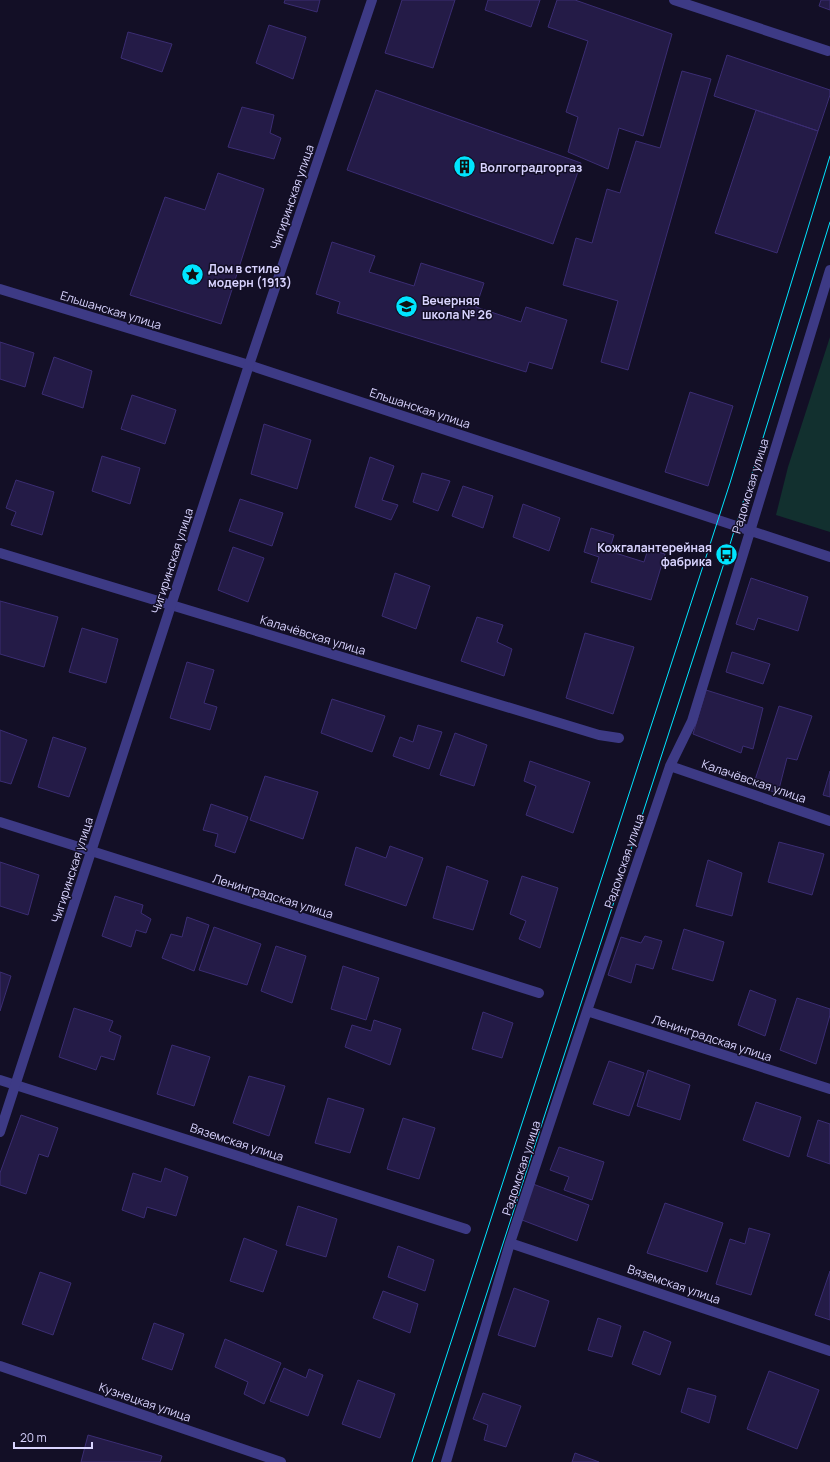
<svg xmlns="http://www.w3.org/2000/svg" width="830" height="1462" viewBox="0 0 830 1462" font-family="Manrope,sans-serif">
<rect width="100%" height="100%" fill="#130f26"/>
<path fill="#12302f" d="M830 337V532L776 515 788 467Z"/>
<path fill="#241b47" stroke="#3b2d73" d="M285 0H320L317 12 284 3Z
M402 0H455L433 68 385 53Z
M488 0H540L531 27 485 10Z
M557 0H575L672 34 643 136 619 128 608 169 568 152 578 117 566 112 588 41 548 27Z
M821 0H830V10L819 6Z
M269 25 306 37 293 79 256 63Z
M128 32 172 44 162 72 121 58Z
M727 55 830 90V95L818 131 714 96Z
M682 71 711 79 628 370 601 362 618 301 563 285 576 238 592 243 607 189 620 193 636 141 660 148Z
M376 90 581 163 553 244 347 170Z
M242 107 274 115 270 133 281 138 274 159 228 147Z
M756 110 818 131 777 253 715 233Z
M218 173 264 189 221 324 130 295 165 197 205 210Z
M332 242 375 256 369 272 414 286 421 263 484 283 476 307 521 322 526 307 567 320 552 369 529 362 526 372 337 313 340 302 316 294Z
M0 342 34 353 25 387 0 379Z
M54 357 92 371 83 408 42 394Z
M690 392 733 406 708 486 665 472Z
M132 395 176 410 165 444 121 429Z
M264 424 311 440 297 489 251 474Z
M102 456 140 468 130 504 92 491Z
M370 457 394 466 382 500 398 505 391 520 355 507Z
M422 473 450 481 438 511 413 502Z
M16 480 54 492 42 535 11 525 16 512 6 508Z
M463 486 493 496 483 528 452 516Z
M240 499 283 513 272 546 229 531Z
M523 504 560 518 549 551 513 537Z
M591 528 614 535 609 551 644 562 648 549 665 554 651 600 591 582 599 557 584 552Z
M233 547 264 558 248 602 218 590Z
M395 573 430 586 416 629 382 616Z
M751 578 808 597 798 631 758 618 754 630 736 624Z
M0 601 58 617 44 667 0 654Z
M477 617 503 625 497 642 512 649 504 676 461 661Z
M82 628 118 639 106 683 69 672Z
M585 633 634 647 613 714 566 698Z
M732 652 770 664 763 684 726 672Z
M187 662 214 670 204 703 217 707 210 730 170 718Z
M706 690 763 708 753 749 743 746 741 753 693 734Z
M332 699 385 716 372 752 321 733Z
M779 706 812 716 797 760 787 758 778 793 753 786Z
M418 725 442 732 429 769 393 756 400 737 413 742Z
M0 730 27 740 11 784 0 781Z
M455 733 487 745 474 786 440 775Z
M53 737 86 748 69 797 38 787Z
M530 761 590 782 573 833 526 815 536 786 524 781Z
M830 771V797L823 795Z
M265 776 318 792 303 839 250 820Z
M211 804 248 817 235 853 215 846 218 834 203 830Z
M779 842 824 854 812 895 768 882Z
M390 846 423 858 406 906 345 885 356 847 386 858Z
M708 860 742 873 732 916 696 906Z
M0 862 39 875 28 915 0 906Z
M447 866 488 881 473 930 433 918Z
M522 876 558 888 540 948 519 939 526 921 510 914Z
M115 896 143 905 141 913 151 919 146 933 136 930 131 947 102 936Z
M187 917 209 925 194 971 162 958 171 934 182 937Z
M214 927 261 944 247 985 199 970Z
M684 929 724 942 713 981 672 969Z
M645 936 662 941 653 969 636 964 631 983 608 975 621 937 641 943Z
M276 946 306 956 292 1003 261 991Z
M343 966 379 978 366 1020 331 1009Z
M0 972 11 976 0 1011Z
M750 990 776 1000 765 1036 738 1025Z
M797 998 830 1009V1015L816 1064 780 1050Z
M74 1008 113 1021 109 1031 121 1036 114 1060 101 1056 96 1070 59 1057Z
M483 1012 513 1023 502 1058 472 1049Z
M374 1020 401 1029 390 1065 345 1047 352 1025 371 1031Z
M172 1045 210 1057 194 1106 157 1094Z
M609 1061 644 1073 629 1116 593 1104Z
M648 1070 690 1085 680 1120 637 1106Z
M249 1076 285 1086 269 1136 233 1123Z
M328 1098 364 1109 350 1153 315 1143Z
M756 1102 801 1117 789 1157 743 1140Z
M21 1115 58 1128 48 1157 39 1154 26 1194 0 1185V1173Z
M403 1118 435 1128 419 1179 387 1169Z
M818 1120 830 1124V1164L807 1156Z
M559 1147 604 1162 592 1200 564 1190 569 1177 550 1170Z
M165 1168 188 1177 176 1216 147 1207 144 1218 122 1210 133 1173 161 1182Z
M533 1184 589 1205 577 1241 522 1220Z
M665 1203 723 1223 707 1272 647 1253Z
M298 1206 337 1219 326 1257 286 1245Z
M749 1228 770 1234 751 1295 716 1284 730 1239 745 1244Z
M244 1238 277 1251 263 1292 230 1281Z
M398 1246 434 1260 425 1291 388 1277Z
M830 1271V1320L815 1315Z
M40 1272 71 1283 53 1335 22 1324Z
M514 1288 549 1301 535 1347 498 1335Z
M383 1291 418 1304 410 1333 373 1318Z
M598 1318 621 1326 612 1357 588 1350Z
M154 1323 184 1334 172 1370 142 1359Z
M644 1331 671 1342 660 1375 632 1364Z
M225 1339 281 1363 264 1404 244 1394 248 1382 215 1367Z
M284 1368 306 1378 309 1369 323 1375 308 1416 270 1401Z
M769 1371 819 1390 797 1449 747 1429Z
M358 1380 395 1394 380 1438 342 1424Z
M688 1388 716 1396 709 1423 681 1412Z
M483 1393 521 1406 506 1447 484 1440 488 1425 473 1419Z
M88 1435 162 1456 160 1462H81Z
M575 1453 599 1462H572Z"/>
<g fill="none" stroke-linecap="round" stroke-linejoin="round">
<path stroke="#3d3a85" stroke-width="10" d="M674 0 828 51
M0 289 249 365 830 557
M0 553 599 735 619 738
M670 766 830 821
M0 822 539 993
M587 1011 830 1089
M0 1080 466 1229
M510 1243 830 1351
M446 1462 510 1243 587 1011 670 766 692 721 830 270"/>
<path stroke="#3d3a85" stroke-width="10" d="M0 1132 249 365 372 0
M0 1366 281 1462"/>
<path stroke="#00e5ff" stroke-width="1" d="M412 1462 730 483 830 156
M432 1462 727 554 830 222"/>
</g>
<defs>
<symbol id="building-disc" viewBox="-11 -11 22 22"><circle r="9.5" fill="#00e5ff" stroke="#130f26"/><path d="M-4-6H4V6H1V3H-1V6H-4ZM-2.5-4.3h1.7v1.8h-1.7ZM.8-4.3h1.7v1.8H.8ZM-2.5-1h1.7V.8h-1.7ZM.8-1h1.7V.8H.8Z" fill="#111"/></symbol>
<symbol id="sight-disc" viewBox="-11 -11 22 22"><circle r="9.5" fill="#00e5ff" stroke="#130f26"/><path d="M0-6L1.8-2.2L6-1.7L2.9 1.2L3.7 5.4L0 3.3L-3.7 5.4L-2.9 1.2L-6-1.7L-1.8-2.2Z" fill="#111"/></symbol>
<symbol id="school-disc" viewBox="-11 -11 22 22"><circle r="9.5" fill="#00e5ff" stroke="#130f26"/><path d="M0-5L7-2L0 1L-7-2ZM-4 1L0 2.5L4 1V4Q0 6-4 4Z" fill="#111"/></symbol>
<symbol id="bus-disc" viewBox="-11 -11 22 22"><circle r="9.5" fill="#00e5ff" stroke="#130f26"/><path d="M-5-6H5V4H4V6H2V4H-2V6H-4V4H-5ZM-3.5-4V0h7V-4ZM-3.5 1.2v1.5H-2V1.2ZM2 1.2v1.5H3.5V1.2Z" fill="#111"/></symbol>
</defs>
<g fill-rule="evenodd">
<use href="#building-disc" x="452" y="154" width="25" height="25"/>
<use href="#sight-disc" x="180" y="262" width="25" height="25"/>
<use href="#school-disc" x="394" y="294" width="25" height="25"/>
<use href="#bus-disc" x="714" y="542" width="25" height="25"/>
</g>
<g text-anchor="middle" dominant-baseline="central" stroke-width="3" stroke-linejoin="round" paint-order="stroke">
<g font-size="12" font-weight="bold" fill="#d9d4ff" stroke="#130f26" text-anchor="start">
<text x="480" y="167">Волгоградгоргаз</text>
<text x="208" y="268">Дом в стиле<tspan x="208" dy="14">модерн (1913)</tspan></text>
<text x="422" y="300">Вечерняя<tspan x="422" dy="14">школа № 26</tspan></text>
<text x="712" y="547" text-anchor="end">Кожгалантерейная<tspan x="712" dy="14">фабрика</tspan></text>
</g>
<g font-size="12" fill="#d9d4ff" stroke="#130f26">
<text transform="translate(292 197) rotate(-71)">Чигиринская улица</text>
<text transform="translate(111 310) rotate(17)">Ельшанская улица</text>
<text transform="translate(420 408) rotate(18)">Ельшанская улица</text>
<text transform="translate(750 486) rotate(-73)">Радомская улица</text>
<text transform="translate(172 561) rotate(-72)">Чигиринская улица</text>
<text transform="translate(313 635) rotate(17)">Калачёвская улица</text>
<text transform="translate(754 781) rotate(19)">Калачёвская улица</text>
<text transform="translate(624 861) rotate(-71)">Радомская улица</text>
<text transform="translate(72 870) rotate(-72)">Чигиринская улица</text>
<text transform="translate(273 896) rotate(17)">Ленинградская улица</text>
<text transform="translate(712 1038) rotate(18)">Ленинградская улица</text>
<text transform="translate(237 1142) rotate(18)">Вяземская улица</text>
<text transform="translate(521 1168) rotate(-72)">Радомская улица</text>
<text transform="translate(674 1284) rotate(19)">Вяземская улица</text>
<text transform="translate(145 1402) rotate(19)">Кузнецкая улица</text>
</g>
</g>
<path d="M14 1442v6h78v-6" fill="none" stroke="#d9d4ff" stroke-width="2"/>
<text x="20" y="1442" font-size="12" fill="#d9d4ff" stroke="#130f26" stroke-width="3" paint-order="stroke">20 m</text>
</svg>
